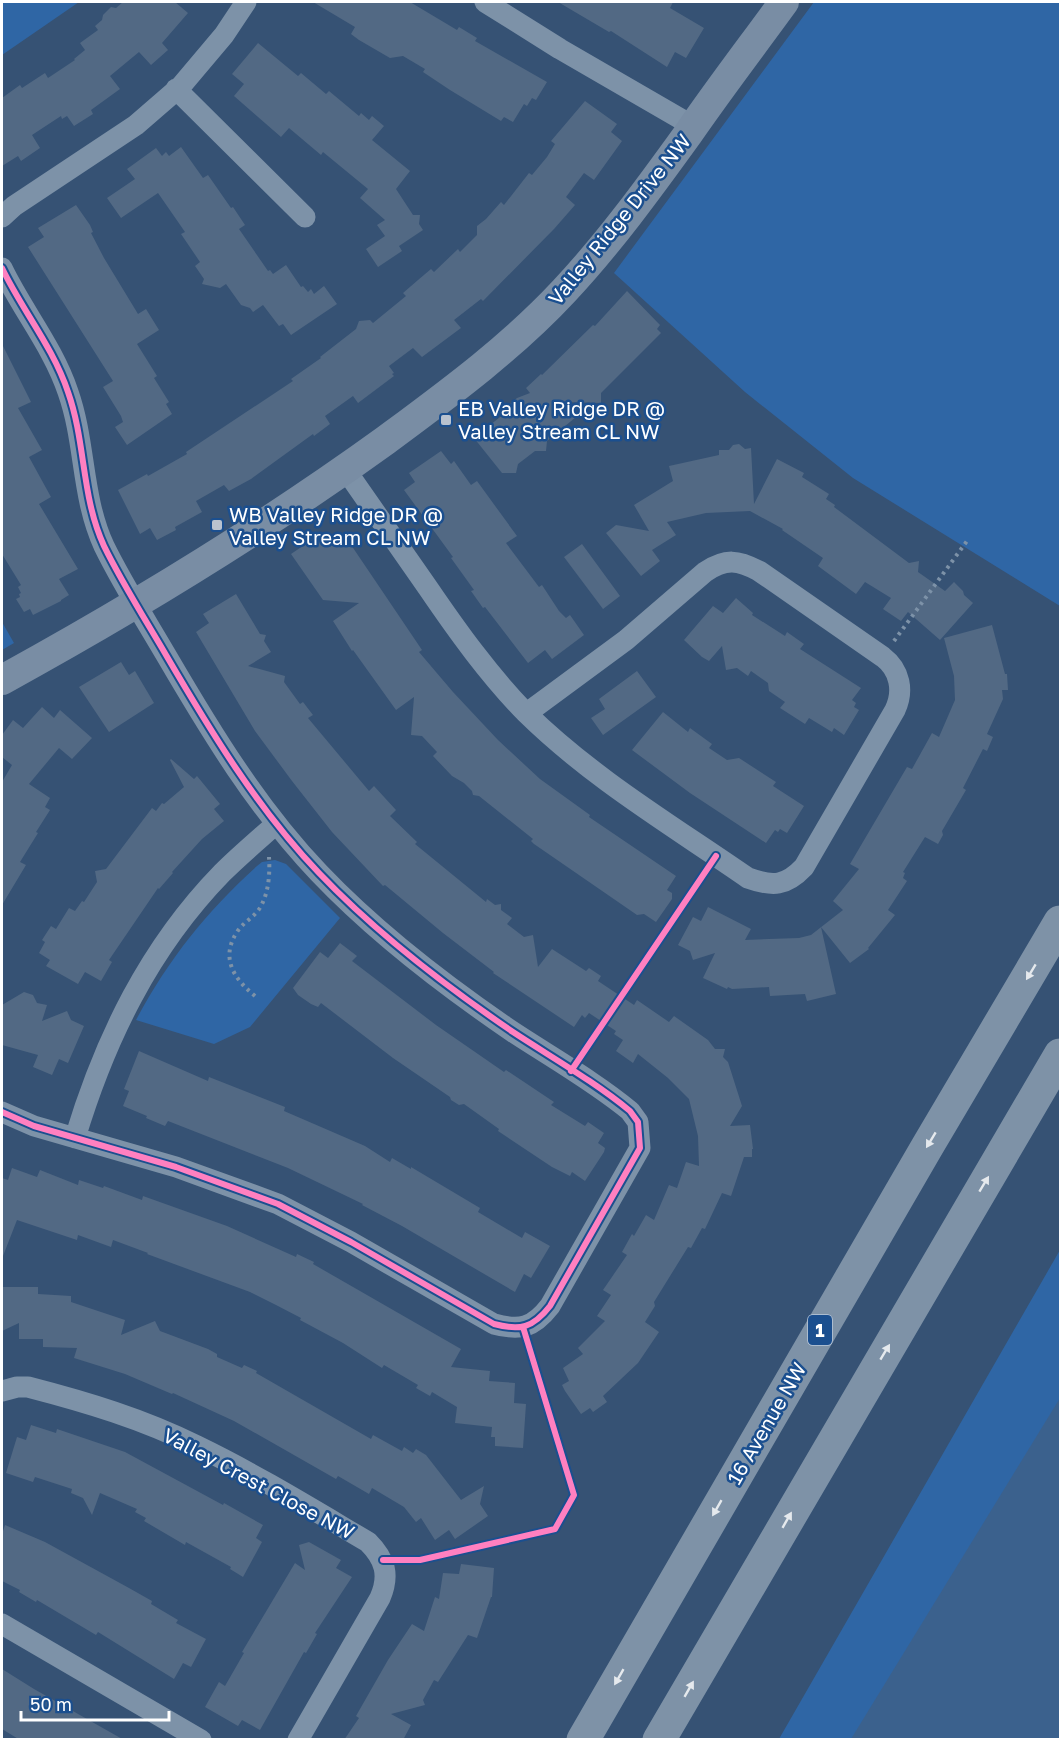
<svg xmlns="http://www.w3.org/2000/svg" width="1062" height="1741" viewBox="0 0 1062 1741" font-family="'Golos Text',sans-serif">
<rect width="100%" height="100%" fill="#365274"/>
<path fill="#2f66a5" d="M2 2H79L2 55Z
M814 2H1060V606L853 478 745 392 614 273Z
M2 622 14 643 2 650Z
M275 860 286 864 340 918 250 1027 214 1044 136 1020C168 960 206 912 257 866L262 862Z
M1060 1250V1739H779Z"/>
<path fill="#3b618d" d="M1060 1398V1739H851Z"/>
<path fill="#526984" d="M123 2H175L188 13 162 43 168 50 151 65 139 52 110 76 120 89 91 110 93 114 74 126 67 116 62 119 61 116 32 135 40 148 21 161 18 156 2 166V98L20 85 22 88 45 73 48 78 75 60 74 59 85 50 80 43 98 30 95 26 102 20 103 15 111 7 116 8Z
M313 2H410L457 30 459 27 477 38 475 41 547 82 536 100 532 98 527 106 524 104 513 122 504 117 501 121 450 90 423 72 425 69 403 56 390 58 359 40 351 34 355 27Z
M558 2H673L670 8 704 28 686 58 675 52 667 67 611 31 609 32Z
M258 43 298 76 301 73 326 94 329 91 359 116 361 113 369 120 372 116 384 126 372 140 410 171 396 189 413 215H420L419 224 423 230 399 246 402 251 378 267 366 249 385 236 377 225 385 220 360 198 368 189 323 152 321 155 289 128 281 137 234 96 244 84 232 74Z
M585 101 617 124 611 132 622 141 594 180 584 173 566 197 575 205 554 229 483 301 481 299 454 320 461 328 422 357 413 348 389 366 394 373 392 374 394 376 358 403 353 396 325 416 330 424 314 436 313 434 251 479 229 491 224 485 196 501 202 512 175 527 176 530 157 540 150 528 140 534 118 490 147 474 148 476 187 454 186 452 293 381 291 379 321 358 320 357 356 329 359 321 370 320 373 323 406 296 403 293 418 280 431 269 434 272 458 249 460 252 477 235V226L486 219 501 202 504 205 529 173 532 175 547 157 555 144 551 141Z
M181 147 203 178 208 175 231 208 233 207 245 225 239 229 268 271 270 270 273 274 286 265 301 287 303 286 308 292 311 289 314 294 324 286 337 304 291 335 283 324 279 326 263 305 253 312 250 308 241 305 226 284 220 288 202 284 204 279 195 266 200 262 181 234 185 232 158 193 121 218 107 198 135 179 127 169 156 148 162 156 166 152 169 156Z
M76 205 90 225 93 232 91 233 104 258 138 314 146 309 159 330 137 344 157 376 154 378 169 402 166 404 172 414 127 445 115 427 123 422 121 416 103 387 113 381 28 247 44 237 38 228Z
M627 291 660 325 657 329 661 333 601 393V403L564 402 576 417 547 441 546 451H535L518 464 516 473H502L474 438 510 409 508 406 517 398 530 393 526 388 541 374 542 375 593 325 595 326Z
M2 344 31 402 18 408 42 450 29 457 51 497 39 504 78 569 59 579 69 595 61 600V601L33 615 30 609 24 612 16 599 20 597 19 594 21 593 18 587 21 585 2 554Z
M739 444 745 449 751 448 754 504 777 459 804 473 802 477 829 494 826 499 835 505 834 507 909 563 919 561 918 572 945 591 954 582 963 591 964 595 973 603 940 640 908 612 901 621 883 609 891 598 865 582 856 594 818 566 823 558 782 530 783 529 750 511 706 513 667 522 676 535 652 550 660 561 641 576 606 533 616 525 649 531 634 505 673 481 669 466 719 455V450H729L733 445Z
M441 451 451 464 454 461 471 485 477 481 517 536 506 543 539 587 542 585 559 611 566 618 570 615 584 635 552 659 545 650 528 663 485 607 483 608 471 591 474 590 451 558 453 557 404 490 415 482 409 473Z
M343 533 422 650 419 652 453 692 498 740 540 779 590 815 589 817 676 876 667 890 672 893V899L656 922 644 914 637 915 534 844 531 841 533 839 479 796 473 795 472 791 464 783 452 776 433 756 437 752 422 736 411 735 414 697 396 710 353 650 352 651 333 621 359 603 323 600 291 554 319 535 326 545Z
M582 544 620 596 603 609 564 557Z
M236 594 260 634 266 635 264 641 271 652 248 666 285 676 284 682 300 704 303 702 313 715 308 718 369 791 374 786 396 810 390 816 417 842 415 844 486 902 487 899 495 905 501 904V910L512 918 507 924 524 937 533 935 538 967 552 949 586 971 589 968 601 976 598 981 634 1005 637 1000 669 1022 674 1016 708 1040 715 1049H725L723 1057 728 1062 742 1106 730 1126 750 1125 753 1149H752V1157H744L731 1196 722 1193 705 1229 702 1228 691 1248 688 1247 654 1302 655 1306 645 1322 659 1332 638 1363 603 1396 607 1402 593 1412 590 1408 581 1414 565 1391 562 1385 569 1381 563 1368 583 1354 578 1348 605 1321 597 1316 611 1295 603 1290 627 1255 622 1252 632 1234 634 1236 646 1215 654 1220 669 1185 677 1188 686 1162 699 1166 698 1136 689 1099 668 1078 638 1054 633 1063 616 1051 623 1040 614 1034 616 1031 589 1013 585 1018 582 1015 574 1027 493 973 494 972 443 933 385 885 383 886 332 832 292 781 255 731 196 632 209 623 203 614Z
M736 598 753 613 752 615 785 636 787 632 804 644 800 649 861 688 852 700 856 703 854 707 859 710 844 735 834 728 832 732 809 718 805 724 780 708 785 702 769 691 768 683 751 671 748 676 737 668 726 670 722 646 709 661 702 657 684 640 713 606 723 613Z
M992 625 1005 674H1007L1008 690H1002L1003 699 987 734 993 737 987 751 983 749 963 788 966 790 942 831 943 835 938 844 925 837 903 872 905 873 903 878 907 881 888 910 895 915 868 948 869 949 850 963 821 927 836 994 807 1001 805 994 770 996 769 987 732 989 728 987 727 989 703 978 715 953 693 960 690 951 678 945 693 917 701 921 708 907 751 929 745 940 799 938 811 935 843 910 833 901 859 869 850 864 907 767 912 769 932 733 939 737 955 700 954 676 944 638Z
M121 662 129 675 135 671 154 703 109 732 79 687Z
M637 671 656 697 603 735 591 718 605 709 599 699Z
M42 707 54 718 60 710 92 738 72 759 59 748 29 784 50 798 45 807 50 810 36 832 38 833 20 862 26 865 2 905V782L12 765 2 757V735L13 720 23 728Z
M663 712 688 732 690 728 712 744 709 748 727 760 739 758 776 782 773 786 804 806 787 833 780 829 778 832 775 830 766 843 690 793 632 750Z
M171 759 194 779 197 776 220 804 214 809 224 821 202 839 172 872 173 873 159 889 158 888 109 960 112 962 101 981 85 972 78 984 46 966 50 960 39 953 45 942 42 940 51 926 56 929 69 908 75 911 82 901 84 902 97 882 95 871 106 869 152 808 156 811 162 803 164 804 184 787 170 760Z
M340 943 357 956 352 961 436 1025 504 1072 506 1070 554 1102 551 1105 585 1126 588 1122 604 1133 598 1143 605 1148 604 1152 585 1181 572 1172 570 1176 552 1167 498 1131 499 1129 464 1104 459 1105 451 1100 450 1097 393 1058 321 1003 318 1007 311 1004 298 995 293 988 320 952 328 958Z
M24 992 33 995 37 1003 47 1005 42 1021 67 1011 71 1020 84 1026 68 1063 59 1059 52 1075 33 1067 38 1055 2 1045V1005Z
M139 1051 208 1081 209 1077 285 1107 284 1111 365 1146 390 1162 392 1158 411 1169V1167L480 1208 478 1212 522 1238 525 1232 550 1246 531 1278 524 1274 515 1292 402 1226 362 1205 363 1204 288 1168 168 1121 165 1126 146 1118 147 1116 123 1106 129 1091 124 1089Z
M12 1168 37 1177 40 1170 78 1185 79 1180 103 1188 104 1186 142 1200 143 1196 227 1226 296 1257 297 1254 314 1262 313 1264 461 1349 451 1367 490 1371 489 1381 515 1383 514 1403 526 1404 523 1448 495 1446V1437H491L492 1427 455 1423 457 1407 432 1392 430 1396 416 1388 418 1385 384 1365 382 1368 343 1343 300 1320 301 1318 276 1305 250 1292 147 1254 148 1253 113 1240 111 1247 78 1235 77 1240 17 1220 3 1256H2V1178L8 1180Z
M2 1287H38V1294L71 1296V1302L125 1320 121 1335 155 1321 160 1331 208 1349 217 1354V1357L242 1368 244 1365 257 1371 256 1373 371 1439 373 1435 402 1451 404 1447 413 1453 416 1449 426 1455 461 1500 484 1486 480 1504 488 1516 455 1539 449 1530 435 1540 421 1518 416 1522 404 1507 372 1488 369 1494 338 1476 336 1479 234 1421 173 1393 172 1394 125 1374 74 1358 77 1348 43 1347V1339H19V1323L2 1331Z
M31 1425 56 1433 57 1429 125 1452 223 1505 224 1503 263 1525 256 1538 262 1542 243 1577 230 1569 231 1567 186 1542 185 1545 144 1521 146 1518 135 1512 137 1509 100 1493 92 1515 83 1498 71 1493 72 1489 35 1477 33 1482 6 1473 17 1437 26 1440Z
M5 1525 45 1542 129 1588 152 1601 151 1604 178 1620 176 1623 206 1639 191 1667 183 1663 174 1679 98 1632 96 1635 37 1600 36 1602 19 1592 20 1590 2 1581V1534Z
M309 1542 341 1560 336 1568 352 1577 315 1633 317 1634 306 1653 304 1652 260 1730 242 1720 238 1726 205 1707 219 1682 225 1686 244 1653 242 1652 295 1563 305 1570 299 1545Z
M461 1564 494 1568 492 1597H491L477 1638 468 1635 438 1682 434 1680 423 1700 425 1705 391 1714 411 1725 403 1740H344L359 1718 356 1716 388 1660 412 1624 424 1631 435 1597 439 1599 443 1573 459 1574Z
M2 1669 34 1689 124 1740H20L2 1729Z"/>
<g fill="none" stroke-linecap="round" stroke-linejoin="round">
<path stroke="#7d92a8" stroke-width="4" stroke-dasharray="3 4.5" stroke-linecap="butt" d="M894 641 967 541
M255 996C234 979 220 958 237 932 244 921 257 916 262 904 269 890 270 872 269 857"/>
<path stroke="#7d92a8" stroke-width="21" d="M485 2 560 49 693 126
M176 89 305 217
M2 217 14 206 136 125 181 86 224 35 246 2
M2 268C22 310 53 347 68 392 86 443 81 496 104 546 122 583 145 619 166 655 211 732 257 808 319 873 377 934 444 985 513 1032 551 1057 595 1082 630 1111L638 1122 640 1148 550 1306C533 1328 520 1331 494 1324L351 1242 278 1204 176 1167 34 1126 2 1112
M345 469C373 509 401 549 428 588 458 632 489 675 526 713 592 778 673 826 748 878 773 887 786 886 804 867L895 710C904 691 900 670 883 657L759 571C738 560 726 558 705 572L626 640 527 713
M75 1138C105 1039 149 948 222 873 239 856 258 840 276 824
M2 1391 17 1387H28C86 1402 143 1419 197 1446 255 1474 312 1509 368 1542 385 1559 390 1575 380 1598L298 1740
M2 1624 201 1740"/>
<path stroke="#798da4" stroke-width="30" d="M2 680C135 607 263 529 386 440 448 394 511 348 564 291 609 243 649 188 688 134 719 89 752 46 784 2"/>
<path stroke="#7e92a7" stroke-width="33" d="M583 1740 927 1147 1060 922
M659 1740 1060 1055"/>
<defs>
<path id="cycleway" d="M2 268C22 310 53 347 68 392 86 443 81 496 104 546 122 583 145 619 166 655 211 732 257 808 319 873 377 934 444 985 513 1032 551 1057 595 1082 630 1111L638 1122 640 1148 550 1306C533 1328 520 1331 494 1324L351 1242 278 1204 176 1167 34 1126 2 1112
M571 1071 716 856
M383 1560H420L555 1529 574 1495 523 1327"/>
</defs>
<use href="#cycleway" stroke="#1b4f8f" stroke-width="10"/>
<use href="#cycleway" stroke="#ff80c0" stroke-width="6"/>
</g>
<defs><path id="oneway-solid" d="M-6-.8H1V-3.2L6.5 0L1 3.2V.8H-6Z" transform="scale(1.5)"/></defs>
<g fill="#e5e9ed">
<use href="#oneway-solid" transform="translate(1031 972) rotate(121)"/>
<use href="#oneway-solid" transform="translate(931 1140) rotate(121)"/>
<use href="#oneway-solid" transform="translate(984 1184) rotate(-59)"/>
<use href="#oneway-solid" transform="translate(885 1352) rotate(-59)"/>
<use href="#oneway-solid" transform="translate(717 1508) rotate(120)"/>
<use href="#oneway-solid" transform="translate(787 1520) rotate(-60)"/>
<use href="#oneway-solid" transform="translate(619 1677) rotate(120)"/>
<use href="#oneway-solid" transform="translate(689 1689) rotate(-60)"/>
</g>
<g fill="#b9c2ce" stroke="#1b4f8f" stroke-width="2">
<rect x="440" y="414" width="12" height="12" rx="3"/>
<rect x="211" y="519" width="12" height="12" rx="3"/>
</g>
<g text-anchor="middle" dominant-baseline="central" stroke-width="5" stroke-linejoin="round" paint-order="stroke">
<rect fill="#1b4f8f" stroke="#bbcadd" stroke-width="1.5" x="808" y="1315" width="24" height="30" rx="4.5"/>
<g font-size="18" font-weight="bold" fill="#fff">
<text x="820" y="1330">1</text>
</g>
<g font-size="20" fill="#fff" stroke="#1b4f8f">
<text transform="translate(619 219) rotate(-51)">Valley Ridge Drive NW</text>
<text transform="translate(766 1423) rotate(-60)">16 Avenue NW</text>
<text transform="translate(259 1483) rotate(28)">Valley Crest Close NW</text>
</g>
<g font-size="20" fill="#fff" stroke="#1b4f8f" text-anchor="start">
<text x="458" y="408">EB Valley Ridge DR @<tspan x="458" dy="23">Valley Stream CL NW</tspan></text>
<text x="229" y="514">WB Valley Ridge DR @<tspan x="229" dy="23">Valley Stream CL NW</tspan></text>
</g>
</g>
<rect width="1062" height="1741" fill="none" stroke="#ffffff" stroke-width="6"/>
<path d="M21 1711v9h148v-9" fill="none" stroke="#ffffff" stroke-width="3"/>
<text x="30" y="1711" font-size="18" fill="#ffffff" stroke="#1b4f8f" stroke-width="4.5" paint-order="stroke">50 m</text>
</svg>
